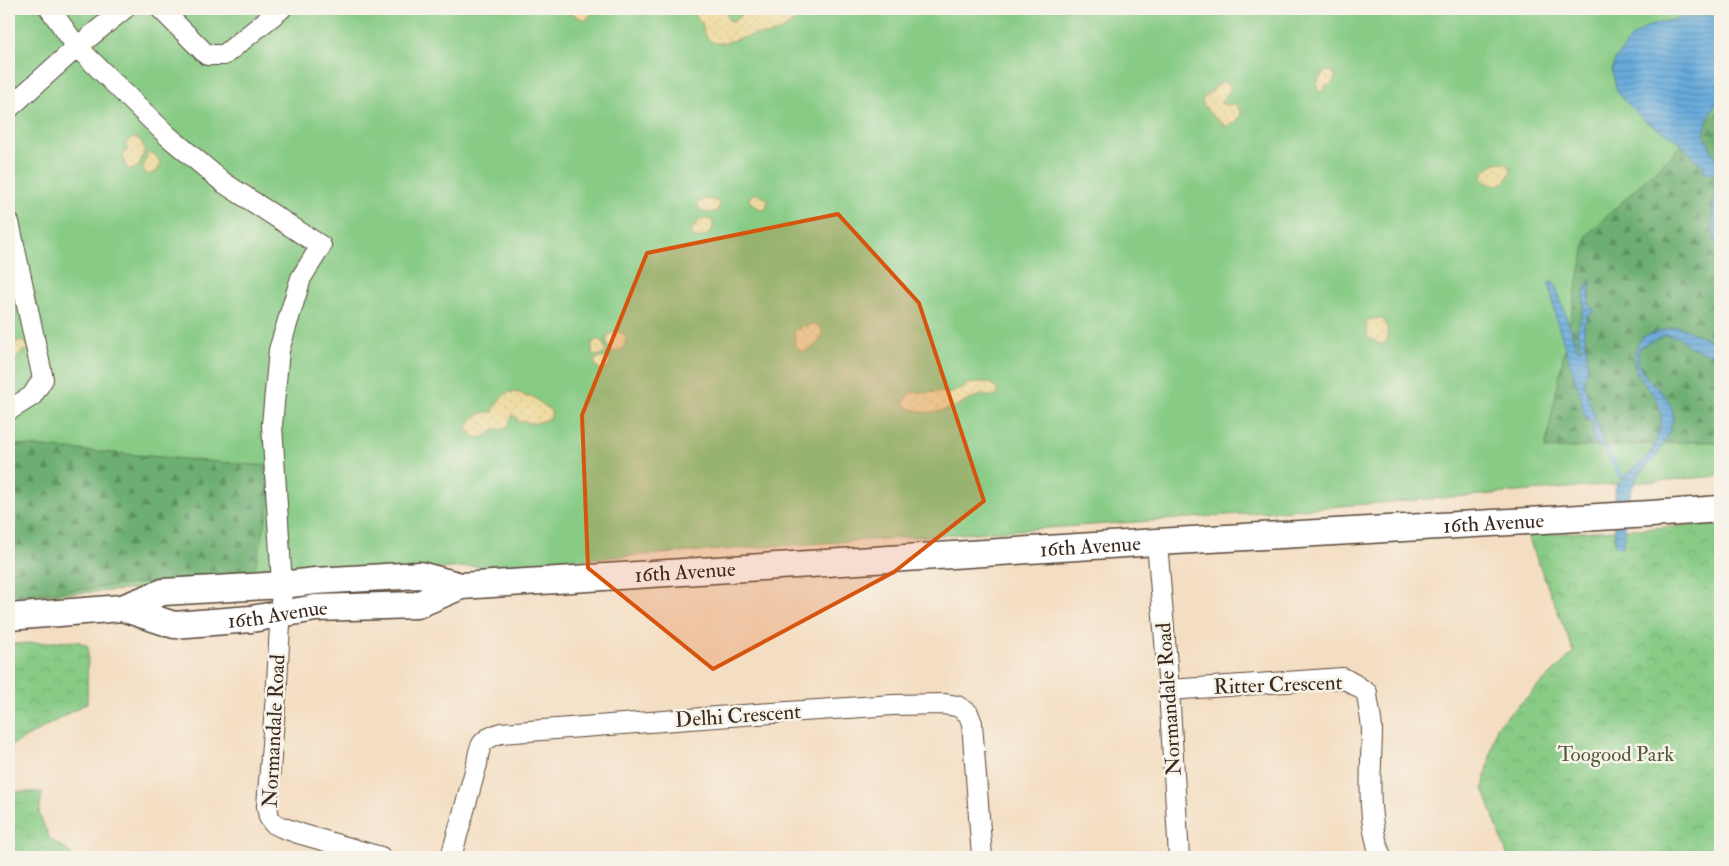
<svg xmlns="http://www.w3.org/2000/svg" width="1729" height="866" viewBox="0 0 1729 866" font-family="'IM FELL Double Pica',serif">
<defs>
<pattern id="forest-firs" width="22" height="20" patternUnits="userSpaceOnUse" patternTransform="scale(1.25)"><rect width="22" height="20" fill="#6daf72"/><path d="M5 1l3.5 6h-7zM16 11l3.5 6h-7z" fill="#5b8f5d"/></pattern>
<pattern id="sand-dots" width="8" height="8" patternUnits="userSpaceOnUse" patternTransform="scale(1.25)"><rect width="8" height="8" fill="#eeda9e"/><path d="M2 2h.1M6 6h.1" fill="none" stroke="#cdbb88" stroke-width="1.8" stroke-linecap="round"/></pattern>
<pattern id="park-crowns" width="20" height="18" patternUnits="userSpaceOnUse" patternTransform="scale(1.25)"><rect width="20" height="18" fill="#87cb85"/><path d="M2 6a3 3 0 1 1 6 0M12 15a3 3 0 1 1 6 0" fill="none" stroke="#75ae72"/></pattern>
<pattern id="water-rules" width="6" height="5" patternUnits="userSpaceOnUse" patternTransform="scale(1.25)"><rect width="6" height="5" fill="#66aadb"/><path d="M0 2.5h6" fill="none" stroke="#558bb1"/></pattern>
</defs>
<rect width="100%" height="100%" fill="#f7f3e8"/>
<filter id="ink" filterUnits="userSpaceOnUse"><feTurbulence type="fractalNoise" baseFrequency=".02" numOctaves="2"/><feDisplacementMap in="SourceGraphic" scale="10" xChannelSelector="R" yChannelSelector="G"/><feConvolveMatrix kernelMatrix="1 2 1 2 8 2 1 2 1" color-interpolation-filters="sRGB"/></filter>
<filter id="wash" filterUnits="userSpaceOnUse"><feTurbulence type="fractalNoise" baseFrequency=".0096" numOctaves="4" result="noise"/><feDisplacementMap in="SourceGraphic" scale="20" xChannelSelector="R" yChannelSelector="G"/><feGaussianBlur stdDeviation="1.12" result="paint"/><feColorMatrix in="noise" values="0 0 0 0 0 0 0 0 0 0 0 0 0 0 0 0 0 1.4 0 .05"/><feComposite in="paint" operator="in"/></filter>
<g filter="url(#wash)">
<rect width="100%" height="100%" fill="#f4dec3"/>
<path fill="#87cb85" stroke="#617a52" d="M9 9H1720V476L1151 521 17 597 9 589Z"/>
<path fill="url(#forest-firs)" stroke="#546c48" d="M1720 109V442H1693L1545 449 1587 235Z
M9 444 278 467 254 573 9 596Z"/>
<path fill="url(#sand-dots)" stroke="#94825e" d="M565 9H594L587 20 580 18Z
M694 9H734L726 14 729 20 733 22 748 9H804C801 18 777 35 768 35 761 35 755 34 749 36 729 40 706 55 702 23H700L694 13Z
M1327 71 1333 72 1336 76 1331 85 1325 86 1323 91 1320 92 1318 90C1316 81 1319 76 1327 71Z
M1224 82 1230 85 1231 89 1220 103 1226 105 1236 104 1241 112C1241 119 1233 125 1226 126 1219 121 1204 111 1202 100L1207 94 1214 90 1215 86Z
M133 138H138L142 143 145 150 138 167 131 170 126 167 123 156 128 148 125 143Z
M147 153C155 152 158 158 161 165L157 171 150 175 145 173 143 168Z
M1498 162 1507 164 1511 169C1508 180 1503 187 1492 184 1487 183 1485 182 1482 178 1484 169 1490 167 1498 162Z
M756 193 768 200 766 209 761 210 749 201V197Z
M706 199C712 200 718 199 720 206L716 212 706 213 699 209 698 205 700 201Z
M707 219 713 221C715 234 704 238 692 238L690 232 699 220Z
M1381 318C1388 323 1388 333 1387 341L1382 345 1368 337 1366 324 1367 320Z
M810 324C834 324 818 352 801 351L795 346 794 332 805 325 806 327Z
M618 331 625 335C628 343 623 350 615 352L608 347 606 336Z
M599 339 603 342 606 352 605 354 595 356 592 354V342Z
M25 341 29 350 22 351 13 364 9 366V347L16 342Z
M598 358H607L610 361C610 366 606 369 601 370L597 367 594 361Z
M978 382C985 381 994 384 998 390L997 396C992 397 987 395 982 395 973 397 964 403 957 406 942 413 917 416 904 404L906 397 912 393 941 392 949 394 964 388 965 385Z
M510 392 521 393 524 396 533 397 551 411V418L533 424 525 421 519 422 515 416H512L507 428 498 430 494 429C487 436 482 441 472 435L467 427C471 417 482 411 493 412 495 405 502 394 510 392Z"/>
<path fill="url(#park-crowns)" stroke="#617a52" d="M1720 524V857H1508L1483 788 1497 726 1574 652 1527 535Z
M77 641 88 646 87 703 9 747V644Z
M9 792H42L39 814 50 839 66 849 74 857H9Z"/>
<path fill="url(#water-rules)" stroke="#506a7c" d="M1720 15V97L1708 119 1704 134 1719 165 1720 169 1717 174 1705 173 1702 164 1698 162 1676 139 1645 121 1626 102 1617 91 1612 71 1615 60 1632 37 1649 26 1679 18Z
M1720 180 1719 215 1720 251C1719 248 1716 244 1715 240 1711 227 1711 190 1720 180Z
M1591 278 1589 303 1594 311 1587 317 1584 326 1588 366 1584 384 1606 450 1605 451 1592 441 1593 423 1584 415 1581 398 1556 319 1549 282 1554 283 1556 287 1578 350 1581 348 1577 331 1584 306V294Z
M1678 326 1710 340 1720 342V357L1690 347 1680 338 1667 335 1641 346C1640 349 1638 354 1638 357 1637 382 1674 389 1673 418 1672 429 1661 451 1654 459 1648 466 1641 471 1636 479 1626 499 1626 525 1623 547L1615 546C1615 536 1613 493 1615 488 1617 484 1622 480 1625 476 1632 468 1641 463 1648 455 1655 447 1660 431 1661 420 1663 384 1616 380 1642 337Z"/>
<g fill="none" stroke-linecap="round" stroke-linejoin="round">
<path stroke="#66aadb" stroke-width="4.5" d="M1717 174 1720 178
M1606 450 1621 476"/>
</g>
</g>
<g filter="url(#ink)">
<g fill="none" stroke-linecap="round" stroke-linejoin="round">
<defs>
<path id="minor" d="M50 9 77 47 169 137 224 183 321 246 301 278 279 350 272 425 282 585 277 683 267 806 269 817 273 823 281 827 301 834 381 857
M161 9 207 55H224L281 9
M9 108 77 47 124 9
M9 222 43 379 32 396 11 409H9
M1157 542 1169 690 1179 857
M1169 690 1343 678 1354 684 1367 693C1368 706 1372 719 1372 732 1371 774 1366 816 1381 857
M451 857 477 764C479 744 482 739 501 733L757 714 893 705 943 704 957 706 968 713 972 723 982 857"/>
<g id="major">
<path id="s1" d="M122 608 174 625 251 619 316 608 417 605 461 586"/>
<path id="s2" d="M9 617 122 608 163 592 282 585 315 581 420 575 461 586 1157 542 1651 514 1720 509"/>
</g>
</defs>
<use href="#minor" stroke="#574537" stroke-width="22"/>
<use href="#major" stroke="#574537" stroke-width="29"/>
<use href="#minor" stroke="#fff" stroke-width="20"/>
<use href="#major" stroke="#fff" stroke-width="26"/>
</g>
</g>
<path fill="#d7540e" fill-opacity="0.2" stroke="#d7540e" stroke-width="4" stroke-linejoin="round" d="M838 214 919 303 984 501 894 572 713 669 588 568 582 415 647 253Z"/>
<g text-anchor="middle" dominant-baseline="central" stroke-width="5" stroke-linejoin="round" paint-order="stroke">
<g font-size="21" fill="#3b2a1e" stroke="#f7f3e8">
<text stroke="none"><textPath href="#s2" startOffset="1492">16th Avenue</textPath></text>
<text stroke="none"><textPath href="#s2" startOffset="1088">16th Avenue</textPath></text>
<text stroke="none"><textPath href="#s2" startOffset="682">16th Avenue</textPath></text>
<text stroke="none"><textPath href="#s1" startOffset="159">16th Avenue</textPath></text>
<text transform="translate(1278 685) rotate(-2)">Ritter Crescent</text>
<text transform="translate(1169 699) rotate(-94)">Normandale Road</text>
<text transform="translate(738 716) rotate(-4)">Delhi Crescent</text>
<text transform="translate(274 731) rotate(-87)">Normandale Road</text>
</g>
<g font-size="21" fill="#525a3d" stroke="#f7f3e8">
<text x="1616" y="754">Toogood Park</text>
</g>
</g>
<rect width="1729" height="866" fill="none" stroke="#f7f3e8" stroke-width="30"/>
</svg>
